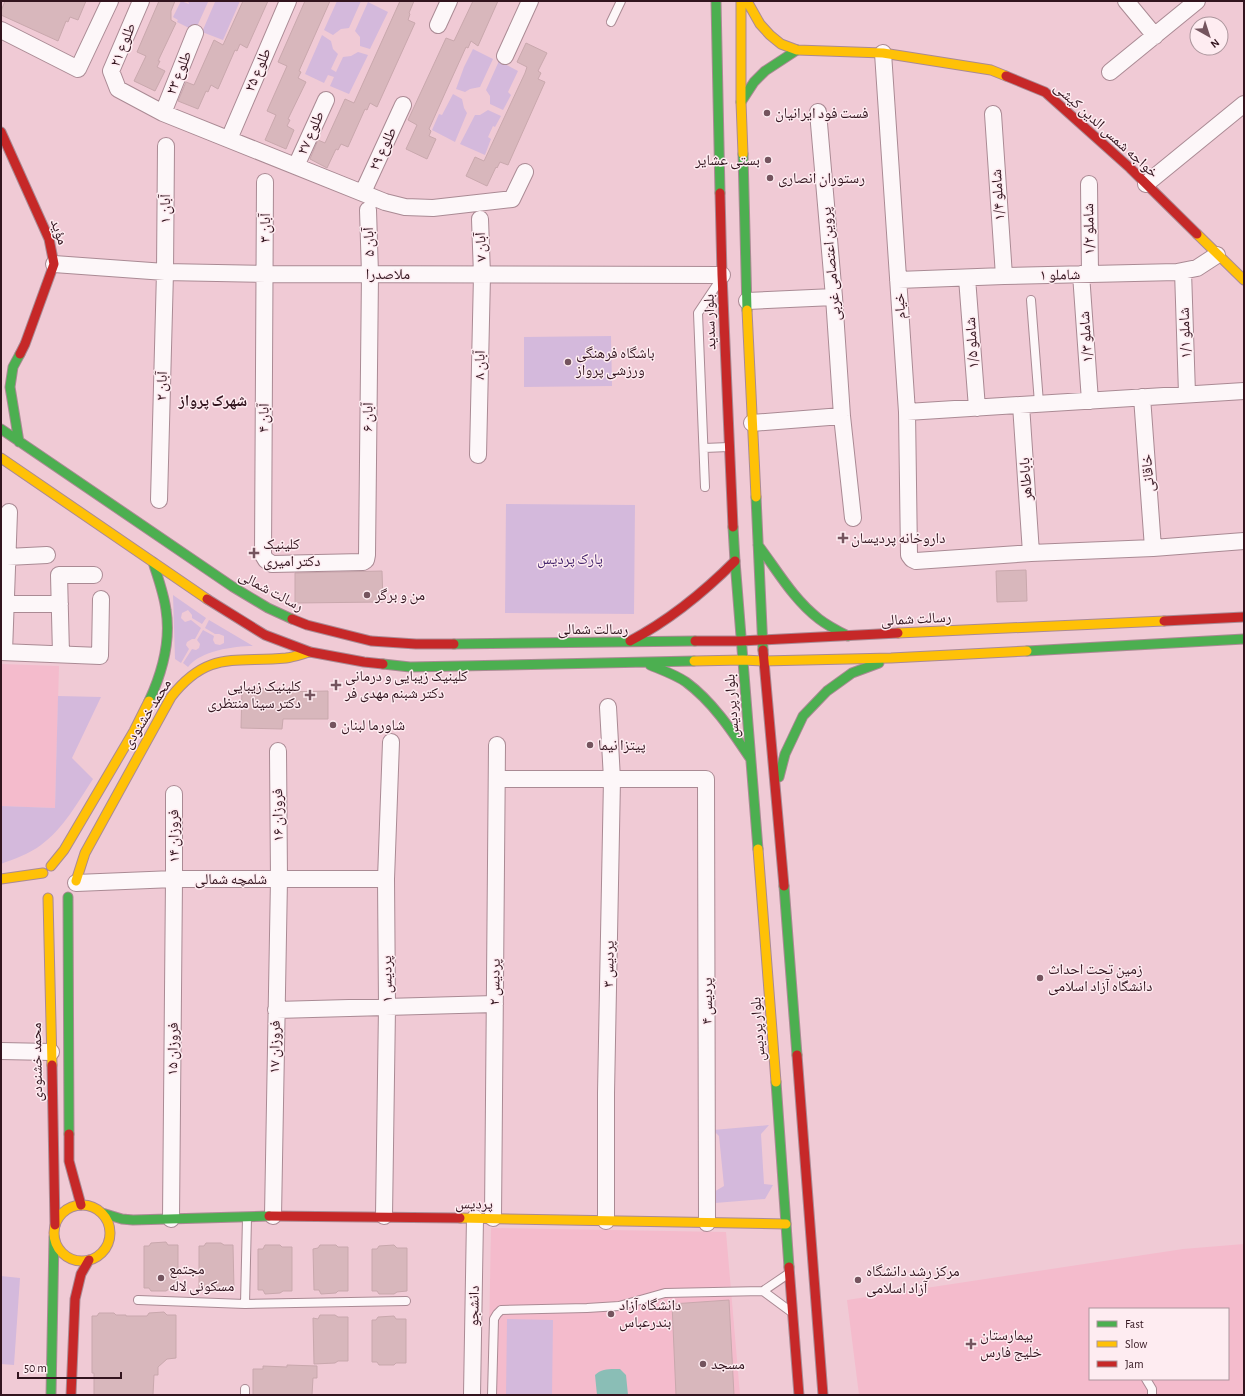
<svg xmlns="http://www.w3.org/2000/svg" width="1245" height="1396" viewBox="0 0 1245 1396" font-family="'Alegreya Sans','Noto Naskh Arabic',sans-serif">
<rect width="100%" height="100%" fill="#f0cad5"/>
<path fill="#f4bbcc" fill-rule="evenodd" d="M1 664 59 666 55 808 1 806Z
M491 1228 726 1232 740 1395H488Z
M1244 1244V1395H859L847 1300 1183 1249ZM1090 1309H1228V1379H1090Z"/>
<path fill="#d4b9dc" d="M181 1 189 4 188 1 208 2 195 31 177 22 178 20 173 17Z
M225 1H240L223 40 202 32 215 2Z
M337 1H361L349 28 341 29 333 35 324 30Z
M368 2 388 12 370 49 360 46V37L355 31Z
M322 35 331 41 333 49 338 54 331 69 336 72 343 57 351 56 358 52 368 55 349 94 330 86 334 77 328 75 324 83 305 74Z
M473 49 493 59 480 87 470 89 465 92 456 89 464 67Z
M499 61 518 71 508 92 511 95 503 110 490 104V96L486 90Z
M453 94 462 99 464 108 467 113 455 142 432 130 439 114 442 115Z
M488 110 501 116 495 127 493 126 488 137 491 139 485 155 460 144 475 115H480Z
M611 336 612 386 524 387V337Z
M506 504 635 505 634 614 505 613Z
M173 595 206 618 202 624 192 618V615L188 610 182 613 181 618 185 622 191 620 201 628 195 639H192L187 642 186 645 189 649 181 663 175 659Z
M209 620 253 646C234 646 200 651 188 667L183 663 192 649 196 650 199 648 200 644 197 640 203 630 214 636 213 640 215 644 220 645 224 643V636L219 634H215L205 628Z
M58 696 101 697 72 758 93 779C78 802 63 829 41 845 29 854 14 859 1 864V806L55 808Z
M769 1125 761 1134 764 1184 773 1185 765 1199 715 1203 712 1193 724 1186 719 1136 713 1130Z
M1 1276 20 1278 14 1365 1 1364Z
M507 1319 553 1320 552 1395H506Z"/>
<path fill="#8abeb6" d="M620 1369 626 1375 628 1395H597L595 1375C602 1368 611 1369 620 1369Z"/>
<path fill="#d8b7bc" stroke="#c9a8ad" d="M5 1H86L78 20 70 17 68 22 66 21 58 41 1 15V11Z
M159 1H175L171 11V20L176 23 158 61H160L157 67 165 71 155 91 134 81 146 56 137 52Z
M243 1H268L247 48 240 44 237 51 235 50 218 89 211 85 208 92 206 91 198 109 178 101 186 82 194 85 214 40 223 45Z
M305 1H330L299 71 301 72 298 78 306 82 288 119 290 120 287 126 294 130 286 149 265 140 276 115 267 111 287 66 278 62Z
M400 1H414L409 13 410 14 408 20 415 23 377 107 370 103 367 110 365 109 348 147 341 144 338 150 336 149 327 168 310 159 318 140 325 143 345 99 354 103Z
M473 1H498L478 46 471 41 468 48 466 47 446 91 429 129 431 131 429 136 436 139 427 159 406 149 417 125 408 120 446 38 454 41Z
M526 43 547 53 538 71 541 73 538 79 545 82 508 165 500 162 497 168 496 167 487 186 466 176 475 157 484 161 525 73 527 67 517 62Z
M1026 570 1027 601 997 602 996 571Z
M382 571 383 602 295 603V573Z
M242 688 284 689V692L328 691V719H283L282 729 241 728Z
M166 1242 168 1245H178V1288L169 1289 166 1291H151L149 1288H144V1246H149L151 1243Z
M206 1243H221L224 1245H233L234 1289H224L221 1291H206L204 1288H199V1246H204Z
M265 1245H280L282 1247H292V1291H283L280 1293 265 1294 263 1290H258V1249H263Z
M320 1245H336L338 1247H348V1291H338L336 1293 321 1294 319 1290H314L313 1249 318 1248Z
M394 1245 397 1248H407V1291L397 1292 394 1294H379L377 1291H372V1249H377L379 1246Z
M729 1300 734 1395H676L672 1304Z
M164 1312 167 1315H176V1358L167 1359 158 1367V1375H154L153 1395H94V1373H92V1316H97L99 1313H114L116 1315H126V1316H147L149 1313Z
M320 1315H335L338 1317H348V1361H338L335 1363 314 1364 313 1318 318 1319Z
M394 1316 396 1319H406V1363H396L394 1365H379L377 1362H372V1320H376L378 1317Z
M287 1365 317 1366V1378H313L312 1395H253V1369H263V1366L287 1367Z"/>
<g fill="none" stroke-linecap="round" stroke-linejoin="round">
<defs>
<path id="lane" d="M611 22 621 1
M1031 300 1039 403
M704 448 729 447
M705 487 698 313 718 283
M763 1291 790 1311
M138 1300 245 1304 406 1301
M245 1304 247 1218
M1146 1379 1152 1389V1395
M245 1395V1389
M492 1395 494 1319 497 1314 501 1310 587 1308 619 1306 665 1293 763 1291 788 1274"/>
<path id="street" d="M141 1 111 71 118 89 163 113 385 202 405 207 433 208 512 199 525 172
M1126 1 1155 36
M438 25 449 1
M1 30 78 69 110 1
M883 53 907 412 909 555 912 559 916 561 1031 553 1153 548 1244 541
M505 56 530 1
M1110 72 1197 1
M818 112 834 297 842 416 853 518
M163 113 195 33
M993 114 1004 276
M229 139 288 1
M296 166 326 100
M265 182 263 555 266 560 272 564 363 562 366 560 367 555 370 274 368 210
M1089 184 1090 274
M1146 184 1244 104
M363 192 403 105
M54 264 165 272 266 274 722 275
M1183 271 1187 394
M1081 274 1090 401
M967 278 977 408
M898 280 1004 276 1177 272 1197 268 1217 255
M747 301 834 297
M1142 397 1153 548
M1021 405 1031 553
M907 412 1244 391
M752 423 842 416
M478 455 482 275 480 219
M159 500 165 272 166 146
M1 560 7 557 47 555
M1 604H60
M1 652 100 656 101 599
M4 652 9 512
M61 654 59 575H94
M497 779H706L707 1223
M76 883 174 879H386
M276 1010 495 1004
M1 1051 51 1052
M273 1216 279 879 278 751
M384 1216 387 1007 386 879 391 742
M493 1218 497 745
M171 1219 174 879V794
M606 1221V1093L612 779 608 707
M472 1395 475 1218"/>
<path id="fast" d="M716 1 720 193
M741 102 754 82 765 71 797 50
M743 154 747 310
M1 429 233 587 268 608 292 619
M19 442 10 387 13 367 20 354
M756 497 763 650
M733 527 735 561 758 849
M758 545C777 570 793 599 819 619 828 626 838 631 848 636
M454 644 695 641
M1027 651 1244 639
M383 664 410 667 694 661
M650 665C662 670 676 675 686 682 713 702 732 731 750 758
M149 701C162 673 171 641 166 610 164 594 158 578 153 562
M779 777 785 754 803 716 827 691 852 673 879 663
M784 886 797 1055
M68 897 69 1134
M776 1082 789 1267
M102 1213 122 1219 133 1220 269 1216
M51 1395 54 1237"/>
<path id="slow" d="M741 1V102L743 154
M747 1 760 24 770 35 781 44 797 50 883 53 991 70 1006 76
M1197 234 1244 280
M747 310 756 497
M1 458 207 599
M898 633 1164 621
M694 661 743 660 763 661 891 658 1027 651
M758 849 776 1082
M51 866 64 850 134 731 149 701
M1 879 43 873
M76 881 85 853 171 697C208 650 234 663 286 658 294 657 302 654 310 652
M48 898 52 1065
M54 1233a28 28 0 1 1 56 0a28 28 0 1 1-56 0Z
M460 1218 786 1224"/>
<path id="jam" d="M1006 76 1045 92 1130 168 1197 234
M1 132 49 239 54 264 25 344 20 354
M720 193 722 275 733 527
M207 599 265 635 310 652 364 662 383 664
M292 619 307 625 371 641 416 644H454
M1164 621 1244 617
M630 641C670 620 703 593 735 561
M695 641H741L898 633
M763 650 784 886
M797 1055 823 1395
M52 1065 55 1225
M69 1134V1161L81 1205
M269 1216 460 1218
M789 1267 799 1395
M71 1395 75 1299 81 1274 89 1260"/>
</defs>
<use href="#lane" stroke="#aa8a94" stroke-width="10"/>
<use href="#street" stroke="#aa8a94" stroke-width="18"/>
<use href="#fast" stroke="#aa8a94" stroke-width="11"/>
<use href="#slow" stroke="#aa8a94" stroke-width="11"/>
<use href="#jam" stroke="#aa8a94" stroke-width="11"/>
<use href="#lane" stroke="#fdf7f9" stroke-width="8"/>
<use href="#street" stroke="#fdf7f9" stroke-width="16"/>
<use href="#fast" stroke="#4caf50" stroke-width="9"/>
<use href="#slow" stroke="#ffc107" stroke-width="9"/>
<use href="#jam" stroke="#c62828" stroke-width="9"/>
</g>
<g fill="#74545e" stroke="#feecf1" stroke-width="1.5">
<circle cx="767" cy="113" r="4"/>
<circle cx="768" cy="160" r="4"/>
<circle cx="770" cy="178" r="4"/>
<circle cx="568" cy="362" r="4"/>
<path d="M841 532h4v4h4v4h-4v4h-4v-4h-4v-4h4z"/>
<path d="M252 547h4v4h4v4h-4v4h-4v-4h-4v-4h4z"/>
<circle cx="367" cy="595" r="4"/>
<path d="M334 679h4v4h4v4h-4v4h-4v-4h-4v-4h4z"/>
<path d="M308 689h4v4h4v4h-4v4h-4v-4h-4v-4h4z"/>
<circle cx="333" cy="725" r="4"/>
<circle cx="590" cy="745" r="4"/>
<circle cx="1040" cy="978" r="4"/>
<circle cx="161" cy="1278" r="4"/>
<circle cx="858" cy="1280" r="4"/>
<circle cx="611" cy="1314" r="4"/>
<path d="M969 1338h4v4h4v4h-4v4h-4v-4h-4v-4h4z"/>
<circle cx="703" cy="1364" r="4"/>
</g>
<g text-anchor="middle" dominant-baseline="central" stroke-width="3" stroke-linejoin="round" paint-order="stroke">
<g font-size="15" fill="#32141e" stroke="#feecf1">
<text transform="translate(123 45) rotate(-68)">طلوع ۲۱</text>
<text transform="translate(258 70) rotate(-67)">طلوع ۲۵</text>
<text transform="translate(179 73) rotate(-68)">طلوع ۲۳</text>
<text transform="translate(1106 130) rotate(42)">خواجه شمس الدين كيشی</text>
<text transform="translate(311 133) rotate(-66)">طلوع ۲۷</text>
<text transform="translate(383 149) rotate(-65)">طلوع ۲۹</text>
<text transform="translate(998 195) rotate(-94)">شاملو ۱/۴</text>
<text transform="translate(165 209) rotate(-90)">آبان ۱</text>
<text transform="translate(265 228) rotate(-90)">آبان ۳</text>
<text transform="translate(1089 229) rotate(-91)">شاملو ۱/۲</text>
<text transform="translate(59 232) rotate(71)">مؤید</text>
<text transform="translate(369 242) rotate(-92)">آبان ۵</text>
<text transform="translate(481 247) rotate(-92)">آبان ۷</text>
<text transform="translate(831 264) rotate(-95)">پروین اعتصامی غربی</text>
<text x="388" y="274">ملاصدرا</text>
<text transform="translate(1060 275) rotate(-1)">شاملو ۱</text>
<text transform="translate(900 306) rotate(-94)">خیام</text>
<text transform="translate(710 322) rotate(-92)">بلوار سدید</text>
<text transform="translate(1185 333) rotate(-92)">شاملو ۱/۱</text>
<text transform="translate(1086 337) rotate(-94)">شاملو ۱/۳</text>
<text transform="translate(972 343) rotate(-94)">شاملو ۱/۵</text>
<text transform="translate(480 365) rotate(-89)">آبان ۸</text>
<text transform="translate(162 386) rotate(-88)">آبان ۲</text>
<text transform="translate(368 417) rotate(-89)">آبان ۶</text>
<text transform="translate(264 418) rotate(-89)">آبان ۴</text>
<text transform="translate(1148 473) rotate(-95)">خاقانی</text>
<text transform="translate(1026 479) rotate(-94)">باباطاهر</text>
<text transform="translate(271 591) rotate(28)">رسالت شمالی</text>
<text transform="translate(916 619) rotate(-3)">رسالت شمالی</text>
<text x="593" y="629">رسالت شمالی</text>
<text transform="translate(732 706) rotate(-94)">بلوار پردیس</text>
<text transform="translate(147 714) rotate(-58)">محمد خشنودی</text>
<text transform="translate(278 815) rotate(-91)">فروزان ۱۶</text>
<text transform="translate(174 836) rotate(-91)">فروزان ۱۴</text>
<text x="231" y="879">شلمچه شمالی</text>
<text transform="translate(609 964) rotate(-89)">پردیس ۳</text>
<text transform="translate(387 979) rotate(-91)">پردیس ۱</text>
<text transform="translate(495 982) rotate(-89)">پردیس ۲</text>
<text transform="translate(707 1001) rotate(-90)">پردیس ۴</text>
<text transform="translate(758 1029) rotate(-94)">بلوار پردیس</text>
<text transform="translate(275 1047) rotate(-89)">فروزان ۱۷</text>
<text transform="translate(173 1049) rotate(-89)">فروزان ۱۵</text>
<text transform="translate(37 1062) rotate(-91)">محمد خشنودی</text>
<text transform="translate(474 1204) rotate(1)">پردیس</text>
<text transform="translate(474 1306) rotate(-89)">دانشجو</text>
</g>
<g font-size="15" fill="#32141e" stroke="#feecf1" text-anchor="start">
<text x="775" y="113">فست فود ایرانیان</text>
<text x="760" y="160" text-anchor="end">بستی عشایر</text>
<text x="778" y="178">رستوران انصاری</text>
<text x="576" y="353">باشگاه فرهنگی<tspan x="576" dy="17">ورزشی پرواز</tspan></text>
<text x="851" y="538">داروخانه پردیسان</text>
<text x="263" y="544">کلینیک<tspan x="263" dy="17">دکتر امیری</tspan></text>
<text x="375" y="595">من و برگر</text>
<text x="345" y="676">کلینیک زیبایی و درمانی<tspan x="345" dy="17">دکتر شبنم مهدی فر</tspan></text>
<text x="301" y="686" text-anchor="end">کلینیک زیبایی<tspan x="301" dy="17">دکتر سینا منتظری</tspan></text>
<text x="341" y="725">شاورما لبنان</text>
<text x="598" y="745">پیتزا نیما</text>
<text x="1048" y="969">زمین تحت احداث<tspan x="1048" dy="17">دانشگاه آزاد اسلامی</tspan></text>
<text x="169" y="1269">مجتمع<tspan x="169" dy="17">مسکونی لاله</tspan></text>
<text x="866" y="1271">مرکز رشد دانشگاه<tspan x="866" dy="17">آزاد اسلامی</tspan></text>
<text x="619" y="1305">دانشگاه آزاد<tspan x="619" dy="17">بندرعباس</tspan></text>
<text x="980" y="1335">بیمارستان<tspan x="980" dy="17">خلیج فارس</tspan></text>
<text x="711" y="1364">مسجد</text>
</g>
<g font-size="15" fill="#44246c" stroke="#feecf1">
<text x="570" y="559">پارک پردیس</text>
</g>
<g font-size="16" font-weight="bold" fill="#32141e" stroke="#feecf1">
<text x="213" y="401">شهرک پرواز</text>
</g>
</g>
<rect width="1245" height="1396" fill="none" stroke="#32141e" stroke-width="4"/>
<rect x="1089" y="1308" width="140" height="72" fill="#feecf1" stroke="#ac969d"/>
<rect x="1097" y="1321" width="20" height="6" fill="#4caf50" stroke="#ac969d"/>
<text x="1125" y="1328" font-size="12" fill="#32141e">Fast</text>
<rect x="1097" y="1341" width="20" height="6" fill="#ffc107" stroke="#ac969d"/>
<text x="1125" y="1348" font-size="12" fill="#32141e">Slow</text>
<rect x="1097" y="1361" width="20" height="6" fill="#c62828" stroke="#ac969d"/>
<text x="1125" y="1368" font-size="12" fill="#32141e">Jam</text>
<g transform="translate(1209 36) rotate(141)"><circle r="19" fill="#feecf1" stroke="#ac969d"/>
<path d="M0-3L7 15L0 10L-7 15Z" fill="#74545e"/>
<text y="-6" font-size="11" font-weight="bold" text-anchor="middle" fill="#32141e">N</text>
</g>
<path d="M18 1372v6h103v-6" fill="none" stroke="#32141e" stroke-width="2"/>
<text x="24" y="1372" font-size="12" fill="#32141e" stroke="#feecf1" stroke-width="3" paint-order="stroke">50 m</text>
</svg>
